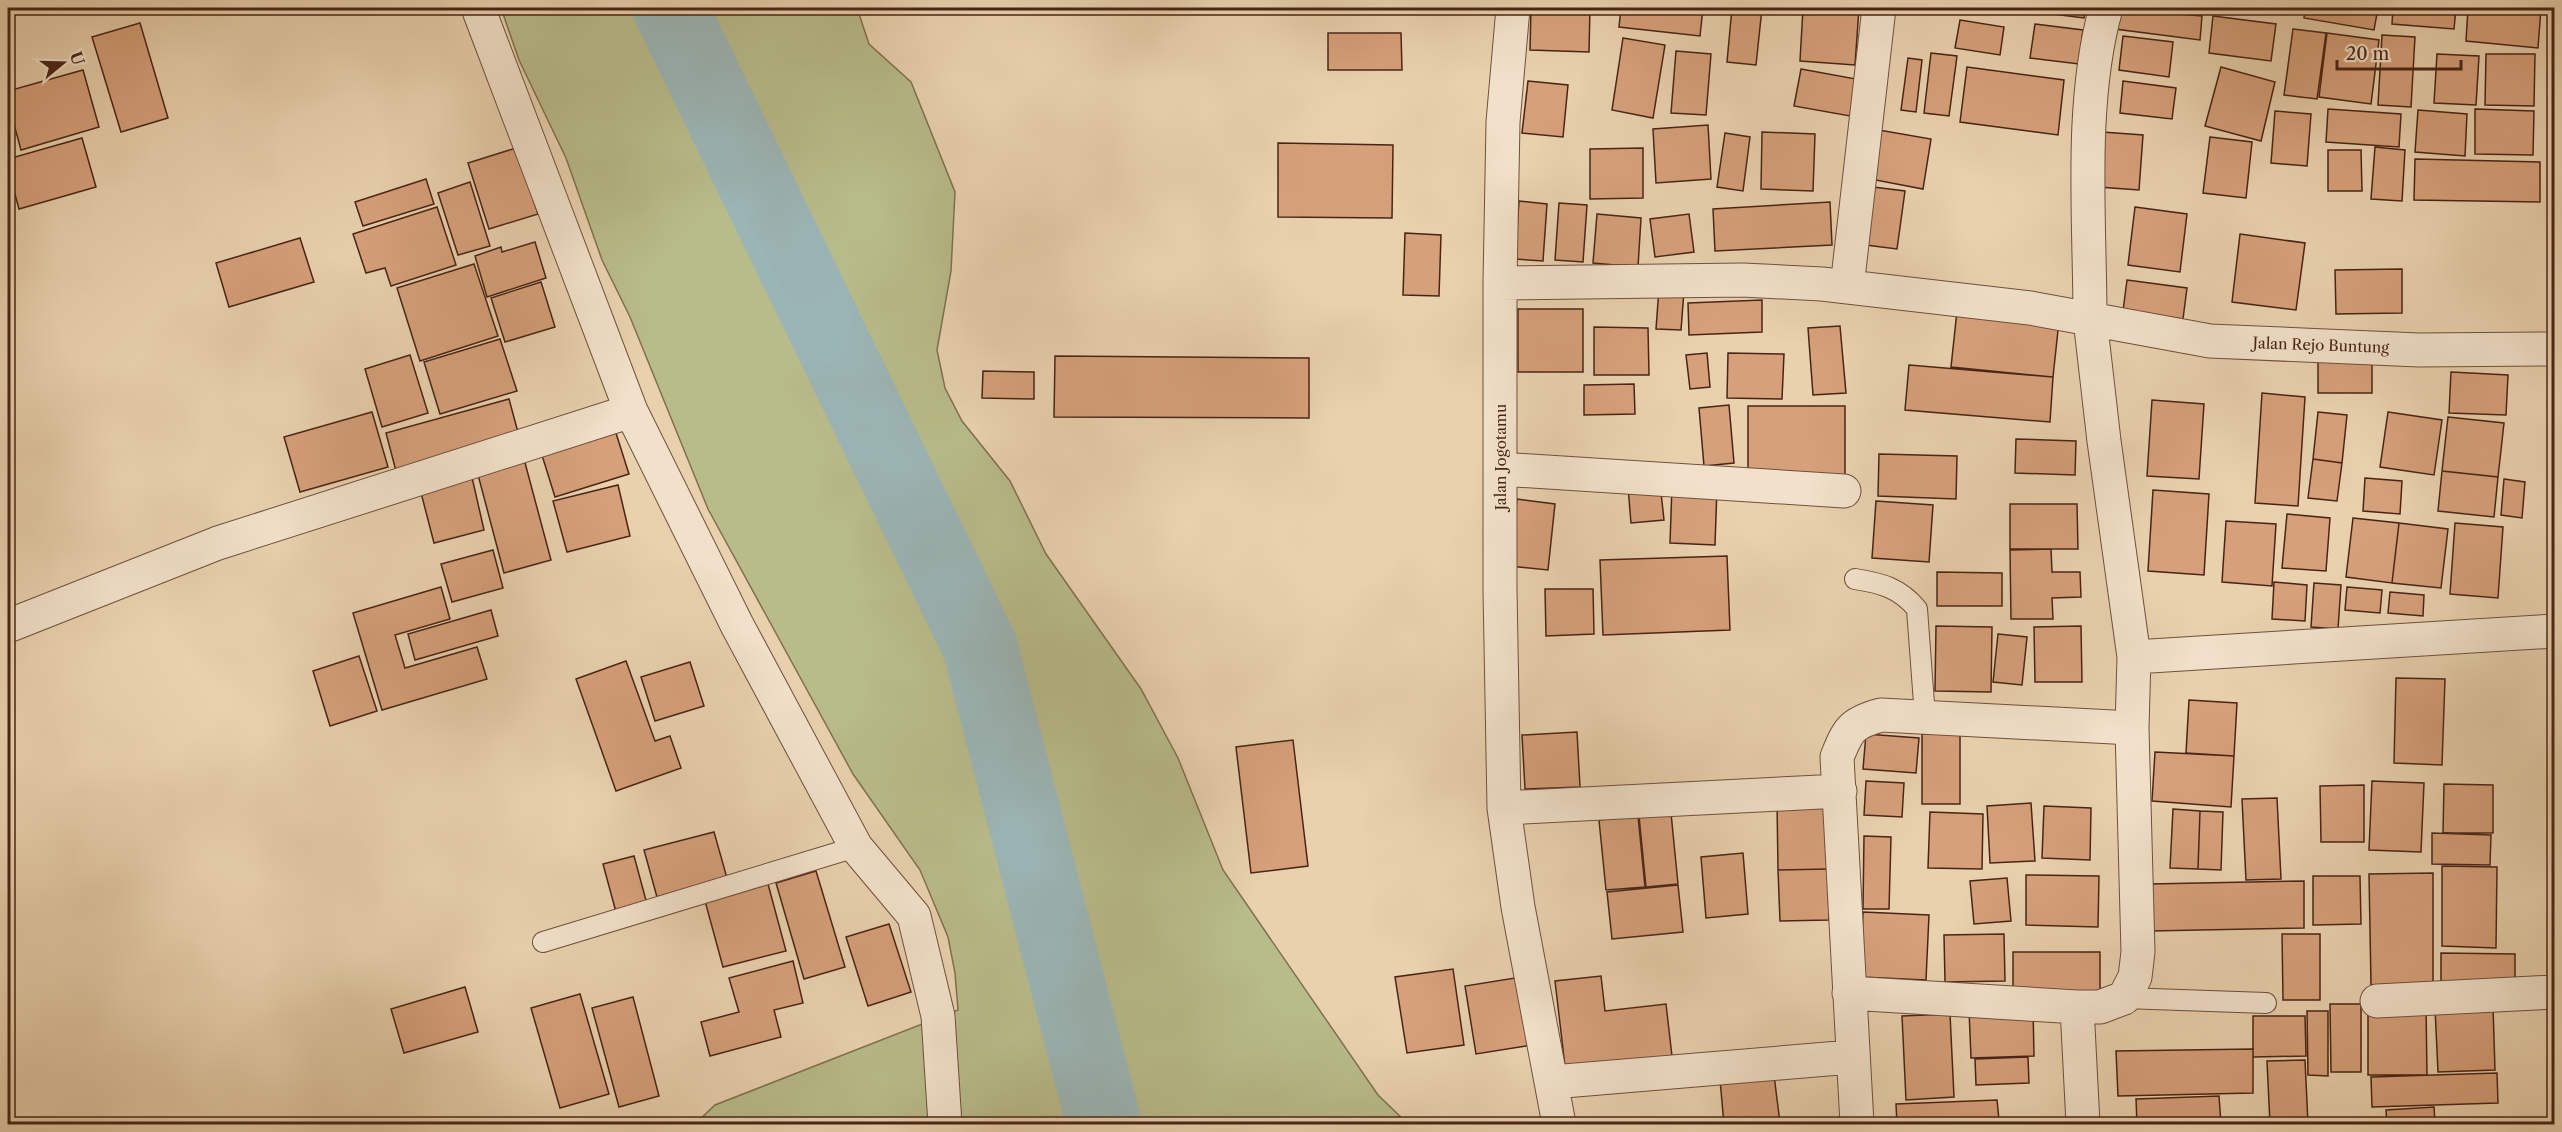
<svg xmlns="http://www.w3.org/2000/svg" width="2562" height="1132" viewBox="0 0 2562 1132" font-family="'Libre Caslon Text',serif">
<rect width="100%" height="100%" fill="#e9d1ae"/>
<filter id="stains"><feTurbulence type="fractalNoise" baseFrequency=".00333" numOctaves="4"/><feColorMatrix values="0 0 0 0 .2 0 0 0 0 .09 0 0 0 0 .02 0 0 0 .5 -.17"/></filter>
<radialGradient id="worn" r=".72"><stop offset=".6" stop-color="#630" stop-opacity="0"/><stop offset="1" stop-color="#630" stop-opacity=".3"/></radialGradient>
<path fill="#b8bb8a" stroke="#807050" stroke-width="1.5" d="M501 8H857L869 44 911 82 955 192 951 271 937 350 945 388 962 421 1010 481 1046 554 1141 689 1178 758 1223 870 1378 1095 1408 1124H695L715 1105 958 1010 955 973 948 937 920 870 853 774 708 509 630 317 602 260 566 158 519 60Z"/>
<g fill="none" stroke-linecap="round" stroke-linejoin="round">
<path stroke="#9bb5b5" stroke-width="75" d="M670 8 980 647 1104 1124"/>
</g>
<path fill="#d6a07a" stroke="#492416" stroke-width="1.5" d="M1531 8H1590L1589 52 1530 50Z
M1621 8H1703L1700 36 1619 27Z
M1732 8H1762L1756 65 1727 62Z
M1803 8H1859L1855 65 1800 61Z
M2004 8H2085L2084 18Z
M2118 8 2202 16 2200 40 2115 29Z
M2171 8H2204L2203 14 2170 10Z
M2305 8H2378L2374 30 2304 18Z
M2393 8H2456L2454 29 2392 24Z
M2468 8H2541L2538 48 2466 41Z
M2213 16 2276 24 2271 61 2209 53Z
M1960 20 2004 27 2000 55 1955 48Z
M140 23 168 118 121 132 92 37Z
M2035 24 2083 30 2079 64 2030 58Z
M2293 29 2326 33 2317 99 2284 95Z
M1328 33H1401L1402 70H1328Z
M2327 33 2379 40 2371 104 2319 97Z
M2382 35 2415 37 2411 107 2378 105Z
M2123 36 2173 42 2169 77 2119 70Z
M1623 38 1665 45 1653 118 1612 110Z
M1676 51 1711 54 1706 115 1671 113Z
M1931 53 1957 56 1949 116 1924 113Z
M2437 54 2479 56 2476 105 2434 103Z
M2486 54H2535L2534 106 2485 105Z
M1908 58 1922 60 1916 112 1901 110Z
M1967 67 2064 80 2058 135 1960 122Z
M2221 67 2275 82 2261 141 2205 126Z
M1801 69 1856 79 1850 116 1794 106Z
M83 70 99 127 21 150 8 102V91Z
M1528 81 1568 85 1563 137 1522 133Z
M2123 81 2176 88 2172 119 2120 113Z
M2328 109 2401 114 2399 147 2326 142Z
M2475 109 2534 111 2533 155 2475 154Z
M2418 110 2467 114 2465 156 2415 152Z
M2275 111 2311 114 2307 166 2271 163Z
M1708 125 1711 179 1656 183 1653 129Z
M1873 129 1931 139 1923 189 1865 178Z
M1762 132 1815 134 1813 191 1761 189Z
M2102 132 2143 135 2139 190 2098 187Z
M1725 133 1750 137 1743 191 1717 187Z
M2210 137 2252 142 2246 198 2203 193Z
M82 138 96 187 19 209 8 169V159Z
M1278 143 1393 145 1392 218 1278 217Z
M2375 147 2405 150 2402 201 2371 199Z
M516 148 538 214 489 229 468 163Z
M1643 148V198L1590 199V149Z
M2328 150H2361L2362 191H2328Z
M2415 159 2540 162V202L2414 200Z
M426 179 434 204 363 226 355 202Z
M470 182 490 246 458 255 438 193Z
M1865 186 1905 191 1897 249 1858 244Z
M1519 201 1547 204 1543 261 1515 259Z
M1830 202 1832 245 1715 251 1713 209Z
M1559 203 1587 205 1583 262 1555 260Z
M437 207 456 265 391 286 385 268 366 273 353 234Z
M2135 207 2187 214 2180 272 2128 265Z
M1597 214 1641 218 1638 267 1593 263Z
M1689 214 1694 252 1655 257 1650 219Z
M1405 233 1441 235 1439 296 1403 295Z
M2240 234 2305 243 2296 310 2232 302Z
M300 238 314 282 229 307 216 263Z
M535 242 546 278 487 297 475 256 501 247 502 252Z
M474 264 498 336 420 361 397 288Z
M2402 269V313L2336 314 2335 270Z
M2127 280 2187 288 2183 319 2123 311Z
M541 282 555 327 505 342 491 298Z
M1659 288 1684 291 1681 330 1656 329Z
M1762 300V332L1689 335 1688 303Z
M1518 309H1583V372H1518Z
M1957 311 2059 321 2053 377 1951 367Z
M1840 326 1846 393 1813 395 1808 328Z
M1594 327 1648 328 1649 375H1594Z
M500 339 517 391 440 414 424 362Z
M1707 353 1710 387 1690 389 1686 355Z
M1728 353 1784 354 1782 399 1727 398Z
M410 355 428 413 382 427 365 369Z
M1055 356 1309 358V418L1054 417Z
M2318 359H2372V393H2318Z
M1909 365 2053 377 2050 422 1905 410Z
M983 371 1034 372V399L982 398Z
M2451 372 2508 375 2506 415 2449 413Z
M1634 384 1635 414 1584 415V385Z
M2262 393 2305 397 2298 506 2255 503Z
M509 399 519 436 396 471 386 433Z
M2152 400 2204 404 2199 479 2147 476Z
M1729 405 1734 463 1704 466 1699 408Z
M1748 406H1845V482H1748Z
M372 412 388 467 300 492 284 437Z
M2318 412 2347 415 2342 463 2313 459Z
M2388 412 2442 420 2434 475 2380 467Z
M2448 417 2504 423 2498 477 2442 471Z
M615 430 629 474 555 497 541 452Z
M2016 439 2076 441 2075 475 2015 473Z
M1879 454 1957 456 1956 499 1878 496Z
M524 459 551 560 504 573 477 471Z
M2313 459 2342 463 2337 501 2308 498Z
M2442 471 2498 477 2494 517 2438 511Z
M471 473 484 530 434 543 419 485Z
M2365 478 2402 481 2400 514 2363 511Z
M2504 479 2525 482 2522 518 2501 515Z
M1660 483 1664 520 1631 523 1628 487Z
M618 485 630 536 567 552 553 501Z
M1672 486 1717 488 1715 545 1670 543Z
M2153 490 2209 494 2204 575 2148 571Z
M1517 499 1555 504 1548 570 1510 566Z
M1876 501 1933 505 1929 562 1872 558Z
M2010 504H2077L2078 549H2010Z
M2287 514 2330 518 2326 571 2282 568Z
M2353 518 2399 523 2392 583 2346 577Z
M2226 521 2276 524 2272 586 2222 582Z
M2399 523 2448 529 2441 588 2392 583Z
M2455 523 2503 527 2498 598 2450 594Z
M2051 549 2052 572H2080L2081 597 2052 598 2053 619H2011L2010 550Z
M493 550 503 588 452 602 441 564Z
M1727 556 1730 630 1603 635 1600 560Z
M1937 572 2002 573V606H1937Z
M2274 582 2307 585 2305 621 2272 619Z
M2314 583 2341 585 2338 629 2311 627Z
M441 587 450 619 395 635 405 668 477 647 487 679 382 710 353 613Z
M2347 587 2382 590 2380 613 2345 610Z
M1545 589H1593L1594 634 1546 636Z
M2390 592 2424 595 2423 616 2388 613Z
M491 610 498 636 415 660 408 634Z
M1936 626 1992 627 1991 692 1935 691Z
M2081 626 2082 682H2035L2034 627Z
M1998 634 2027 637 2022 685 1993 682Z
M359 656 377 711 330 726 313 671Z
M626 661 655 741 670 736 681 768 616 791 576 679Z
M690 662 704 706 655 721 641 677Z
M2396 678 2445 679 2442 765 2394 763Z
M2189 700 2237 703 2234 756 2186 753Z
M1577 732 1580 787 1525 789 1522 735Z
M1866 734 1919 738 1916 773 1863 769Z
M1922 734H1960V804H1922Z
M1293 740 1308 866 1251 873 1236 747Z
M2155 752 2234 756 2231 807 2152 801Z
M1866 781 1904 783 1902 817 1864 815Z
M2372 781 2424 783 2421 852 2369 850Z
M2444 784 2493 785V833H2443Z
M2364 785V842H2321L2320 786Z
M2277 798 2281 879 2246 880 2242 799Z
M1825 801 1828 869 1778 870 1777 802Z
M2031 803 2035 861 1990 863 1987 806Z
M2044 806 2091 808 2090 860 2042 858Z
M2173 809 2200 811 2198 869 2170 868Z
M2200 811 2223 812 2221 870 2198 869Z
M1930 812 1983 814 1982 869 1928 868Z
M1671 813 1678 884 1646 887 1639 816Z
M1638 816 1645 887 1606 890 1599 820Z
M714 832 727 878 657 897 644 850Z
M2432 833 2491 835 2490 865 2432 864Z
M1864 836 1891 837 1889 909H1863Z
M1743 853 1748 914 1706 918 1701 857Z
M634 856 647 904 616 912 603 864Z
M2442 866 2497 867 2496 948 2442 946Z
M1828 869 1829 920 1780 921 1778 870Z
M816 871 845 967 804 979 776 883Z
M2433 873V983L2371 985 2369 874Z
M2026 875 2099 876 2098 927 2026 925Z
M2313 876H2360L2361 924 2313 925Z
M2007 878 2011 921 1974 924 1970 881Z
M2304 881V928L2150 931 2149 884Z
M768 884 786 951 723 967 705 901Z
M1678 885 1683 932 1612 939 1607 892Z
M1863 912 1929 915 1926 980 1860 977Z
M889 924 911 992 868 1006 846 937Z
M2004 934 2005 981 1945 982 1944 935Z
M2282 934H2320V1000H2283Z
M2013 952H2100V995H2013Z
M2441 953 2515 954V990H2441Z
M793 961 803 1003 774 1010 781 1037 710 1056 701 1022 739 1012 729 978Z
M1453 969 1464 1045 1407 1053 1395 977Z
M1527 976 1538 1044 1476 1054 1465 986Z
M1601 976 1605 1011 1666 1004 1673 1065 1566 1075 1555 981Z
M465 987 478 1032 404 1053 391 1009Z
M580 994 609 1094 560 1108 531 1008Z
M633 997 659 1096 619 1107 592 1008Z
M2330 1004H2361V1072H2331Z
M2368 1006H2426L2427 1075H2368Z
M2493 1007 2495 1070 2438 1072 2435 1008Z
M2033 1008 2034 1056 1971 1058 1969 1010Z
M2307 1011H2328V1076L2308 1075Z
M1950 1014 1954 1097 1906 1100 1902 1016Z
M2253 1016H2305L2306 1056 2253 1057Z
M2253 1049V1093L2118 1096 2116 1051Z
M2028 1057 2029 1083 1976 1085 1975 1059Z
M2305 1060 2308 1124H2270L2267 1061Z
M2497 1073 2498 1103 2372 1107 2371 1077Z
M1774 1075 1780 1123 1724 1124 1720 1080Z
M2219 1096 2221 1124H2137L2136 1099Z
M1997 1100 1999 1120 1897 1124 1896 1104Z
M2434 1107 2435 1124H2387L2386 1110Z"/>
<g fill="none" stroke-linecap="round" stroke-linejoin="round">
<defs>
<path id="lane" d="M1855 579C1881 583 1900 588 1917 609L1925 717
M543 942 856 847
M2124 998 2266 1003"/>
<path id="street" d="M478 8 631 411 737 625 856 847 914 916 938 1016 945 1124
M1513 8 1503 122 1500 283V590L1504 808 1518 907 1559 1124
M2106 8C2079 104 2090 220 2090 319L2210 341 2419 350 2554 349
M1500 283 1743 280 1822 284 2030 308 2090 319 2104 441 2134 657 2132 728 2138 952 2135 977 2124 998 2100 1007H2077L2083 1124
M1847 287 1879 8
M1500 469 1844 491
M8 626 218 543 631 411
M2134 657 2554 631
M1504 808 1840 791
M1849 993 2077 1007
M2377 1001 2554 992
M1552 1082 1851 1057
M1857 1124 1837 757C1848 730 1851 723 1881 715L2132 728"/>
</defs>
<use href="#lane" stroke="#714f3c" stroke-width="22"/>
<use href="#street" stroke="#714f3c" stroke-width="35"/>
<use href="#lane" stroke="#f1e1ca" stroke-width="20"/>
<use href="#street" stroke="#f1e1ca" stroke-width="33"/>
</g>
<g text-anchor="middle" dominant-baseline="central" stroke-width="4.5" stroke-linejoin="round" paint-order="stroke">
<g font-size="15" fill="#492416" stroke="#f1e1ca">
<text transform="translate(2321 345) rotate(2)">Jalan Rejo Buntung</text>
<text transform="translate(1500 457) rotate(-90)">Jalan Jogotamu</text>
</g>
</g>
<rect width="2562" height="1132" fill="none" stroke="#e9d1ae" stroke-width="30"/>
<rect x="9" y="9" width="2544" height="1114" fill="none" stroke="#492416" stroke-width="3"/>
<rect x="15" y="15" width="2532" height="1102" fill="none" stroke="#492416" stroke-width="1.5"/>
<g transform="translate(63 63) rotate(71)" stroke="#f1e1ca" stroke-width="4.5" paint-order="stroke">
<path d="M0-4.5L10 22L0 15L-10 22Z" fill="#492416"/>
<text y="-9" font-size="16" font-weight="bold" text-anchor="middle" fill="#492416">U</text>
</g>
<path d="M2337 60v9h124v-9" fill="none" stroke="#492416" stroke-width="3"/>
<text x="2346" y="60" font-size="18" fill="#492416" stroke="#f1e1ca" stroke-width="4.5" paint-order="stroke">20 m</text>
<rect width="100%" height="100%" filter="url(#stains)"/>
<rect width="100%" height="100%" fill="url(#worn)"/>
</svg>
